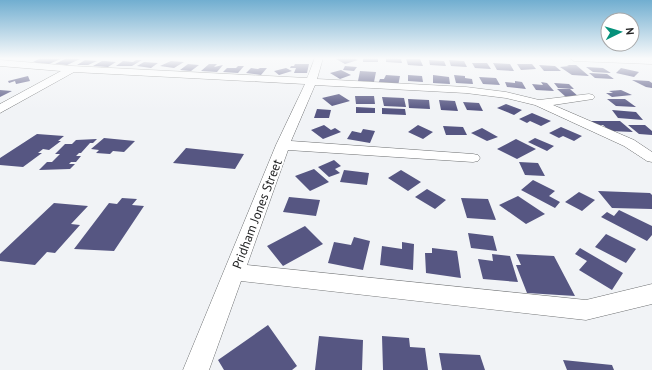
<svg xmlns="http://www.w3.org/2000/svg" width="652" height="370" viewBox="0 0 652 370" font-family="'PT Sans',sans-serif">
<rect width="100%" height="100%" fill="#f1f3f6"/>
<path fill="#565682" d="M41 58H63L49 64 34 63 37 62H33Z
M67 58 80 59 67 65 55 64Z
M342 58H353L358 60 345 64 336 59Z
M363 58H378V62H363Z
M386 58 401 59 402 63 386 62Z
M406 59H420L423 66 408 65Z
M85 60 97 61 88 65H77Z
M136 60H142L132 66H116L123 61 133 62Z
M429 60 444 61 446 66 430 65Z
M449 60 464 61 467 67 451 66Z
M102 61H105L116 62 108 67 93 66Z
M171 61 184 62 174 68 160 66Z
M144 62 158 63 151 68 137 66Z
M472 63H487L491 69 475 68Z
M493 63 510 64 514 71 497 70Z
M188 64 199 65 191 71 180 70Z
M209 64H217L214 67 223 65 217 72 201 71Z
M295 64H309L307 73H294L296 68H290L291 66H294Z
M517 64H532L536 69 521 70Z
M539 65 555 66 561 71H544Z
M567 65H576L589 76 572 75 560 67 569 66Z
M238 66H244L238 73 223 72 227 68H236Z
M345 66 357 67 354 71 343 70Z
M586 67 603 68 611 73 593 72Z
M251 68 258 69 260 68H267L261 75 246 73Z
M286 68 292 71 279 75 274 71Z
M621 68 639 72 634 77 616 73Z
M341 70 351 75 340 79 330 73Z
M360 71 376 72 374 82 358 81Z
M589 73 607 74 614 79 595 78Z
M386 75 400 76 398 86 378 84 380 79H384Z
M408 75 422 76 423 82 408 81Z
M433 75 449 77 450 84 433 83Z
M454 75 465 76V78L472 79 473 84 456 83Z
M28 76 30 81 16 84 15 81 9 83 8 81Z
M479 77 496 78 500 85 483 84Z
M632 80 649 81 652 83V88L646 87Z
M515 81 522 82 526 89 507 87 505 82 515 83Z
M541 82 547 83 554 91 536 90 532 84 543 85Z
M554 83 569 84 574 89 558 88Z
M557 89H570L579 97H566Z
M0 90 12 91 0 97Z
M621 90 632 95 612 97 606 93H613L609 91Z
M339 94 350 101 332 106 322 98Z
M355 96H374L375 104H356Z
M382 97 404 98 406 107 384 106Z
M408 99 429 100 430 109 409 108Z
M607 99H625L636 107 616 106Z
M439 100 455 101 458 111 441 110Z
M463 102 479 103 483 111 467 110Z
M506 104 522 110 514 115 497 108Z
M356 107 375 108V113H356Z
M382 108 405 109 406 115 382 114Z
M317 109 331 110 329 118H314Z
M612 110 636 112 643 120 618 118Z
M532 113 551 121 541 126 530 121 527 123 519 119Z
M591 121H620L633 132 610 131 603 125H597Z
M324 125 331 130 335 128 341 132 323 139 311 130Z
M418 125 433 132 423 139 408 132Z
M628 125H645L652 131V135L639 134Z
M443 126 463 127 467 135H446Z
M561 127 582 136 574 141 563 136 559 138 549 133Z
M482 128 498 137 487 141 471 133Z
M363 129 375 131 370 143 347 139 352 131 361 133Z
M37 134 64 136 58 141H61L49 150 43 149 38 153H42L23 167 0 165V158Z
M104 138 135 141 124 152 113 151 110 154 96 153 99 150 91 149Z
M535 138 554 146 547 151 528 142Z
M97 139 93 143H90L81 153H79L76 156H81L76 162H71L69 164H75L70 169 39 170 47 162H52L60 154H55L65 144H72L76 140Z
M516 139 536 149 517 159 497 149Z
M186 148 244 154 235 169 173 163Z
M334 160 341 166 335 169 340 173 329 177 318 167Z
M519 162 538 163 545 176 525 175Z
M314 169 329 182 310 191 295 176Z
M344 170 369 173 367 185 340 182Z
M401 170 421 182 408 191 388 178Z
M533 180 555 191 549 196 560 202 555 208 521 190Z
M427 189 446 200 435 209 415 197Z
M598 191 650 193 652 195V209L612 208Z
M579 192 595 200 582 211 565 202Z
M518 196 545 214 526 224 499 205Z
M289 197 320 200 316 216 283 212Z
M122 198 137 199 132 205 144 206 114 251 74 249 109 203 117 204Z
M461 198 488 199 496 220 467 218Z
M54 203 88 206 71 224 80 225 55 253 47 252 35 265 0 261V254Z
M619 210 652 226V235L647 241 601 217 607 212 614 216Z
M305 226 323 244 283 266 267 246Z
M468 233 493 236 497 251 471 248Z
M606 234 636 249 626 263 595 247Z
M354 237 370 241 363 270 328 263 334 242 351 245Z
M402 242 414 244 413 270 380 265 382 246 402 249Z
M432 248 457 251 461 278 426 273 425 253H432Z
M580 248 623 273 612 290 579 270 587 261 575 254Z
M492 254 510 256 518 282 483 279 478 259 493 261Z
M516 254 554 256 575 296 527 293 516 265H521Z
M268 325 297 366 292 370H224L218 360Z
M319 336 363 340 362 370H315Z
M382 336 409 338 410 347 425 348 428 370H383Z
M439 353 480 355 485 370H442Z
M563 360 612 365 614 370H567Z"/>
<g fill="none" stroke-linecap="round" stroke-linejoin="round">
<defs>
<path id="street" d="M315 58H323L317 79 466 87 506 92 539 100 589 94 593 95 595 97 593 99 553 105 634 140 652 152V162L647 161 624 146 535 105 506 98 466 93 315 85 291 141 473 154 478 155 480 158 478 161 473 162 288 150 247 265 586 300 652 284V304L586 320 241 281 209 370H183L276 145 305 84 74 72 0 113V104L61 71 0 66V60L72 66 307 78Z
M570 58H652V64L574 61Z"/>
</defs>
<use href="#street" stroke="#6e7072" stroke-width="1"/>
<use href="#street" fill="#fff" fill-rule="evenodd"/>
</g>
<linearGradient id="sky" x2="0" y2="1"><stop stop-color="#71aed0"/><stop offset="0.53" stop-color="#f9fafb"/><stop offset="1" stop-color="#f9fafb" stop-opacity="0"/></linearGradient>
<rect width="652" height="110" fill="url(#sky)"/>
<g text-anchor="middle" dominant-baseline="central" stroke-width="4" stroke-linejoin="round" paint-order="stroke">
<g font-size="13" fill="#232425" stroke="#fff">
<text transform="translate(257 214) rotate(-69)">Pridham Jones Street</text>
</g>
</g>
<g transform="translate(620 32) rotate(85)"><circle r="19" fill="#ffffff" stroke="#a7a7a8"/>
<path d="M0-3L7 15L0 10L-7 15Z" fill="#05917b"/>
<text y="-6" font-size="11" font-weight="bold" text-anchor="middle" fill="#232425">N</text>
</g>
</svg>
